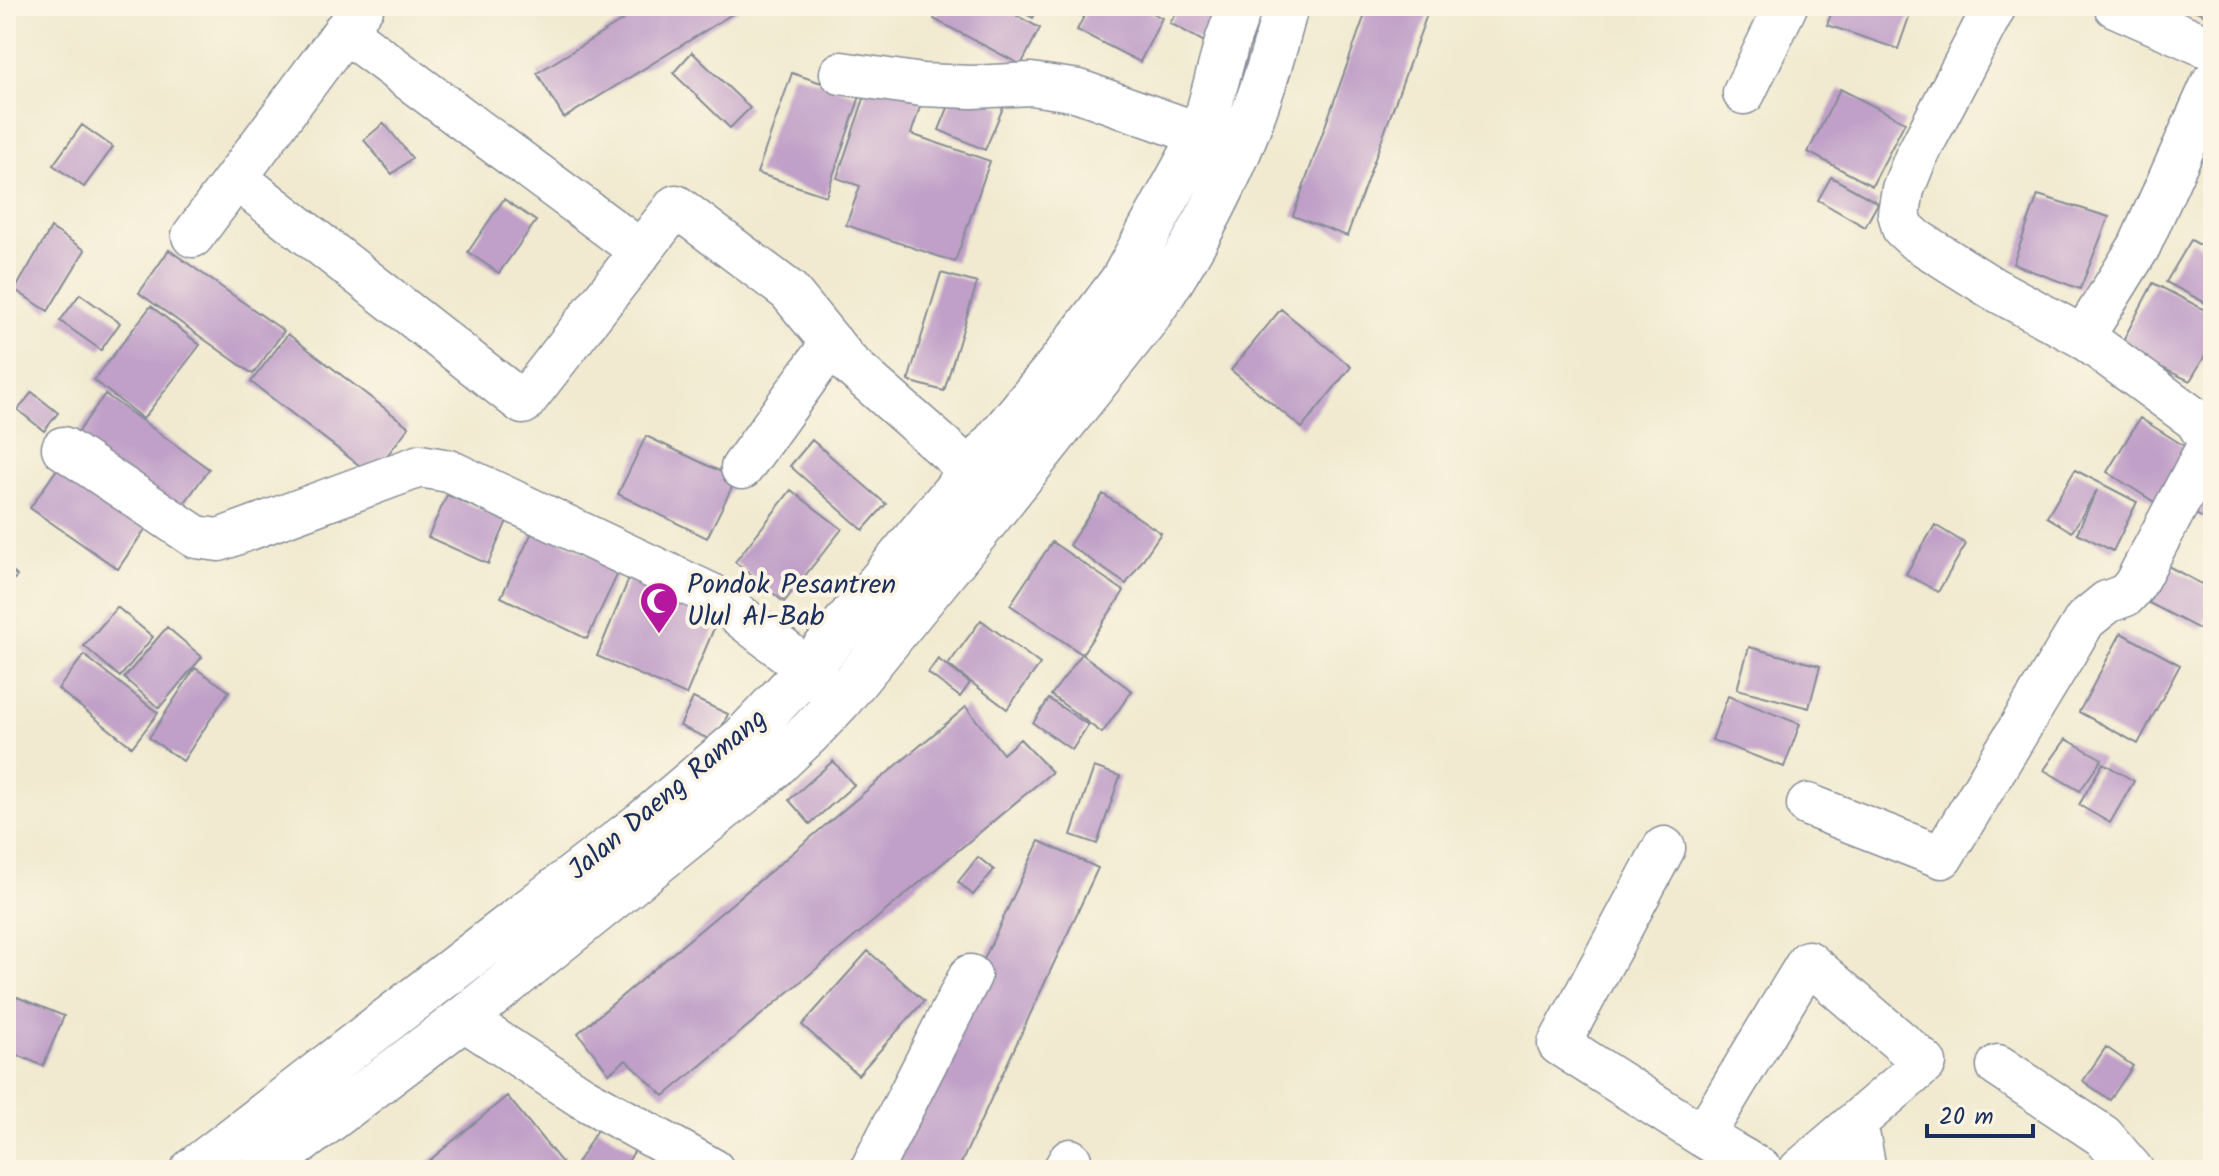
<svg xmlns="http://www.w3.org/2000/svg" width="2219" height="1176" viewBox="0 0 2219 1176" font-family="Kalam,sans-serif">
<rect width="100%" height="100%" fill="#fcf5e5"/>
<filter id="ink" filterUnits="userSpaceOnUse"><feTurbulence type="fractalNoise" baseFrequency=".0125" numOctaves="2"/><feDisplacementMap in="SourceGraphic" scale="16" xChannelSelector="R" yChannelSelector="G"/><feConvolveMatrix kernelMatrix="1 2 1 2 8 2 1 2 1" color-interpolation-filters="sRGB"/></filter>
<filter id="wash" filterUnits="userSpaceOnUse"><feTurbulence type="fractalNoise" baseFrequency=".006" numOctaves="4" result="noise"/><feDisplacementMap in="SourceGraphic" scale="32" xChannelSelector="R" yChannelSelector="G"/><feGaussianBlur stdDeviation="1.8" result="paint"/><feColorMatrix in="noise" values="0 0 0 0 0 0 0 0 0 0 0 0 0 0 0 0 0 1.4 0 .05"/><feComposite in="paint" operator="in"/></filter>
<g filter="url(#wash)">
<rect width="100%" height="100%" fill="#f1ead0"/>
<g id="blocks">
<path fill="#c09fc8" d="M646 6H745L564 118 537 73Z
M941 6H998L1040 28 1021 65 934 19Z
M1011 6H1039L1033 18Z
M1089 6H1139L1162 18 1140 62 1077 30Z
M1180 6H1229L1208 44 1170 23Z
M1368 6H1430L1347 236 1293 216Z
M1834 6H1887L1910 14 1898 49 1827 25Z
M2184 6H2213V18Z
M692 52 750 108 730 128 673 73Z
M792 73 860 96 826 196 757 173Z
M871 78 924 95 911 134 990 161 955 262 846 225 860 186 837 178Z
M956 88 1003 108 985 150 939 130Z
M1840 89 1905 122 1872 186 1808 152Z
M384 123 412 158 392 174 364 140Z
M82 125 113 147 84 187 53 165Z
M1831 177 1878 203 1865 227 1818 200Z
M2038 195 2109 217 2080 289 2013 264Z
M504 199 536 221 499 273 468 252Z
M51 228 85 250 48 311 15 290Z
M2191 240 2213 252V307L2166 282Z
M169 250 284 331 253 374 139 293Z
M941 273 977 283 944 391 908 381Z
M2153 283 2213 314V342L2190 381 2119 348Z
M80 294 120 323 101 350 60 321Z
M151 306 200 345 143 419 94 380Z
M1281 309 1351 367 1302 428 1231 370Z
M288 334 409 427 372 475 251 382Z
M32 392 58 413 44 431 18 410Z
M105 394 209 469 173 519 70 443Z
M2140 418 2189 449 2156 503 2107 472Z
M646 436 736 479 707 538 618 494Z
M812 440 886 504 863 530 790 466Z
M62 462 150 522 118 569 30 508Z
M2075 470 2137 502 2113 551 2077 533 2097 490 2072 532 2047 517Z
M2213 472V523L2185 509Z
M791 490 842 529 784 602 735 562Z
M1103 494 1161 533 1126 584 1069 545Z
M447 495 507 521 488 564 428 537Z
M1935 525 1966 544 1938 592 1906 574Z
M534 528 620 569 587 639 501 597Z
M1052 542 1124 591 1082 654 1010 605Z
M6 565 17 576 6 588Z
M2168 566 2213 590V606L2201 630 2149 603Z
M630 576 720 614 686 695 597 656Z
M117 607 153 637 120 677 84 646Z
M981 620 1040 664 1007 709 948 665Z
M167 627 202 657 159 708 124 678Z
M2121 633 2180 665 2138 744 2079 712Z
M1749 647 1820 666 1809 708 1737 689Z
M1082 654 1132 691 1102 733 1051 695Z
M84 655 158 713 132 747 58 689Z
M938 659 970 683 960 697 928 673Z
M195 668 229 691 183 761 149 738Z
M1728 696 1800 724 1784 767 1712 740Z
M693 698 728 714 715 742 680 726Z
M1049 699 1088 725 1072 750 1033 723Z
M966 707 1003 754 1020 739 1052 772 664 1096 626 1060 609 1073 578 1033Z
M2066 739 2102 759 2080 791 2044 770Z
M833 761 854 785 810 824 789 800Z
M2103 763 2134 781 2110 823 2079 805Z
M1094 767 1120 776 1097 844 1071 835Z
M1039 841 1098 868 958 1170H886Z
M978 857 994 870 973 895 958 882Z
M868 951 924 1001 858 1075 802 1025Z
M17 997 64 1016 43 1066 6 1050V1022Z
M2106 1047 2133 1066 2110 1100 2083 1081Z
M507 1096 568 1170H418Z
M598 1128 635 1150 623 1170H573Z"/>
</g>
</g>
<g filter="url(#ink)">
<use href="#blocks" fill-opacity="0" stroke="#868c97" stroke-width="2"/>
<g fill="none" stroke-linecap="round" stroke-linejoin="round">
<defs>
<path id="minor" d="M1995 6 1916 157 1903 189 1899 213 1903 228 1916 240 1994 289 2083 337
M2115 6 2213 49
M344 31 641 251
M841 73 922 85 972 87 1031 84 1079 91 1202 135
M1744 93 1786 6
M236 178 523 403 676 206 789 291 848 363 971 471
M193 236 363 6
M63 448 196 537 219 540 420 466 449 471 714 596 808 669 833 694
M742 468 832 343
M1808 805 1942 857 2085 620 2107 602 2126 595 2135 584 2206 450 2208 440 2196 420 2083 337 2139 247 2213 82
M1664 848 1559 1044 1703 1136
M463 1019 582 1097 713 1170
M1998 1066 2103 1136 2132 1170
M1856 1122 1865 1170
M871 1170 970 976
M1064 1170 1070 1160
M1761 1170 1703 1136 1808 962 1925 1063 1800 1170"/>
<path id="major" d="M193 1170 644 822 743 738 808 669 1061 362 1122 281 1202 135 1227 42 1240 6
M263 1170 463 1019 766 774 810 732 840 700 985 522 1147 318C1217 215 1256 126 1286 6"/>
</defs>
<use href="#minor" stroke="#868c97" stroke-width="45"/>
<use href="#major" stroke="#868c97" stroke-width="47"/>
<use href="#minor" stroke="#fff" stroke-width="42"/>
<use href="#major" stroke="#fff" stroke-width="44"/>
</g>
</g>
<defs>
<symbol id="mosque-pin" viewBox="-11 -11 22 30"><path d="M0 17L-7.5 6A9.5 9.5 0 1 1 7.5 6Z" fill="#b5179e" stroke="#fcf5e5"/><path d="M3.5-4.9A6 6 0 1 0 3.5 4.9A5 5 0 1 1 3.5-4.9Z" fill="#fff"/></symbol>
</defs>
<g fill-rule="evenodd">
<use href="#mosque-pin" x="637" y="579" width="44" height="60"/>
</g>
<g text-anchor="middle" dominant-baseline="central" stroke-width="8" stroke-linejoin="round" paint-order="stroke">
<g font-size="28" fill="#1b2f5e" stroke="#fcf5e5" text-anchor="start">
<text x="687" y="585">Pondok Pesantren<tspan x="687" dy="32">Ulul Al-Bab</tspan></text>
</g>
<g font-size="28" fill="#1b2f5e" stroke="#fcf5e5">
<text transform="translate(668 795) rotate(-40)">Jalan Daeng Ramang</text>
</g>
</g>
<rect width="2219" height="1176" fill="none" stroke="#fcf5e5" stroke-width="32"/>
<path d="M1927 1124v12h106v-12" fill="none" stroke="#1b2f5e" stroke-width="4"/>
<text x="1939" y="1124" font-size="24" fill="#1b2f5e" stroke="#fcf5e5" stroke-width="6" paint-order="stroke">20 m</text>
</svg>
